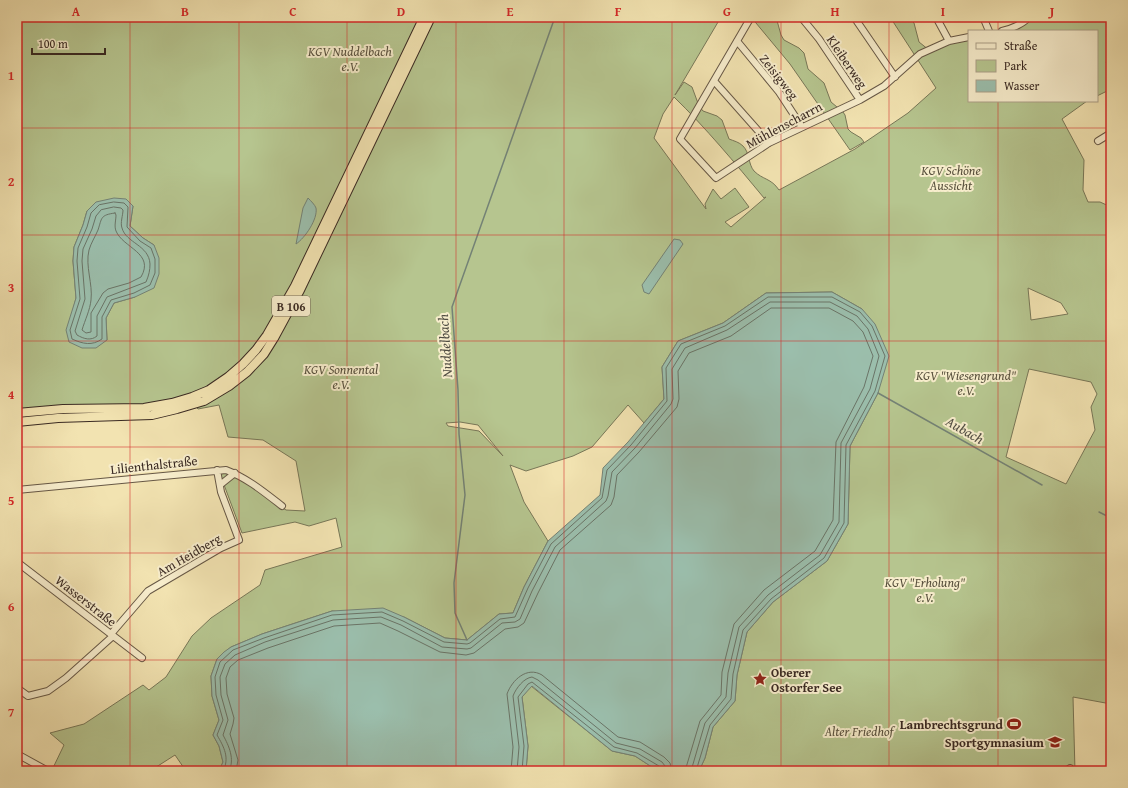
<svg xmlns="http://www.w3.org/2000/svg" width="1128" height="788" viewBox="0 0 1128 788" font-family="'Gentium Book Plus',serif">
<rect width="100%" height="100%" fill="#f2e3b1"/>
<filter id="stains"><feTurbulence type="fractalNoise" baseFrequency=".005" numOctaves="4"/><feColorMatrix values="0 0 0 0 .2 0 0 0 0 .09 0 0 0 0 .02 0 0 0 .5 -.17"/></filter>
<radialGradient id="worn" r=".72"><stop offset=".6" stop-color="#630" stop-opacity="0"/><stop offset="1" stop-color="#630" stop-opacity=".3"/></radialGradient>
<path fill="#b6c58f" stroke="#787758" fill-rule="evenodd" d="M17 17H721L675 95 684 82 692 87 699 106 703 111 717 116 722 120 729 139C734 141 739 142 743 146 750 153 748 164 754 171 763 180 771 178 779 190L855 149 908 113 936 88 890 17H908L914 23 919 42 929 50 969 37V101H1087L1062 119 1084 160 1083 190 1088 202H1100L1111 207V704L1073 697 1075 771H699L705 758 713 727 735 701 737 675 747 632 773 602 827 561 848 524 850 446 878 393 862 309 832 292 766 293 723 323 678 341 662 367 664 399 644 423 628 405 592 447 573 456 526 471 510 465 524 502 548 541 524 587 513 613 499 614 467 640 445 638 404 617 332 611 262 634 231 647 217 659 211 676 212 696 219 720 213 735 219 746 223 762 219 771H186L175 755 150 771H53L52 770 64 745 50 733 84 724 143 685 149 690 166 677 192 636 211 618 260 585 265 570 342 547 336 518 309 526 295 522 242 533 220 474 228 473 254 488 286 510 305 511 296 461 263 440 228 437 219 405 198 409 195 406 177 412 17 425ZM674 97C706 128 735 163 764 198L766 197 731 227 725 222 749 207 735 188 721 199 713 189 705 204 706 209 654 138 663 114ZM133 206 130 226 143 238 154 245 135 297 114 303 106 318 107 340 72 314 76 298 73 261 74 247 83 225 87 211ZM1028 288 1061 303 1068 314 1031 320ZM1029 369 1091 382 1097 394 1091 407 1095 430 1066 484 1006 457ZM460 422 478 425 503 456 479 431 448 426 446 423Z
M751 17H776L781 35 784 40 799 48 804 53 808 69 824 83 831 102 843 112 845 115 848 129 851 132 861 138 864 142 850 150 790 64Z
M1019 17H1102L1111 26V59L1106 62 1111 72V89L1097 96V31H1002L1022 22Z
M531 686 612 751 635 756 658 771H526L528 746 522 697Z"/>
<path fill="#9bbeac" stroke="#748275" d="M114 198 126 199 133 206 130 226 143 238 154 245 159 258V274L154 288 135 297 114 303 106 318 107 340 96 348H82L69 342 66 330 76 298 73 261 74 247 83 225 87 211 96 202Z
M308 198C311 201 315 205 316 208 318 219 305 238 296 244L303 208Z
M674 239 680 240 683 244 649 294 644 292 642 285Z
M832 292 862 309 875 324 889 356 878 393 850 446 848 524 827 561 773 602 747 632 737 675 735 701 713 727 705 758 699 771H658L635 756 612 751 532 686 522 697 528 746 526 771H219L223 762 219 746 213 735 219 720 212 696 211 676 217 659 224 652 231 647 262 634 332 611 383 608 404 617 445 638 467 640 499 614 513 613 524 587 548 541 600 495 603 468 628 442 664 399 662 367 678 341 723 323 766 293Z"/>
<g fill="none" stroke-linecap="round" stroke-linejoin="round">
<path stroke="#6a7467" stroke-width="1" d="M114 202 124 203 128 207 127 227 140 241 151 248 155 259V273L150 285 134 293 111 300 102 317V339C92 346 83 344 72 339L70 330 80 299 77 261 78 248 87 227 91 213 99 205Z
M114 207 121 208 123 210C123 215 120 223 122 228 126 243 149 245 150 264 150 270 149 275 146 282L107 297 97 316V336C91 341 84 339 77 335L75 331 85 299 82 261 83 249 92 229 96 216 101 210Z
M115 213 116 215C116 220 114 226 116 231 123 248 155 253 141 277L129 283 108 289 103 293 91 313V332L86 333 82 330C85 320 90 310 91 300 93 284 85 266 89 250 91 243 95 237 98 230 102 218 100 215 115 213Z
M223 771C230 758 224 747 217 735L223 720 216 695 215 677 220 662 233 650 264 638 332 615 382 612 403 621 444 642 467 644 470 643 500 619 515 617 528 588 551 544 602 498 607 470 631 445 667 401 666 368 681 344 725 326 768 297H832L860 312 872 326 885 356 875 391 846 445 844 523 824 558 771 599 743 630 733 674 731 699 710 725 696 771
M229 771C235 759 229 746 223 735L228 720 221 695 220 677 225 664 235 655 265 642 333 620 381 617 401 625 442 647 467 649 471 648 502 623 515 622 520 619 532 591 555 547 606 501 608 496 612 472 635 448 671 404 673 399 672 369 685 348 727 330 770 302H830L857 316 868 329 879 356 870 389 841 443 839 522 820 555 768 595 739 627 728 673 726 697 705 723 691 771
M236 771 238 760 230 734 233 724 234 718 227 694 226 678 230 667 238 660 268 648 334 626 380 623 398 631 440 652 466 655 474 653 505 629 518 627 524 623 538 593 560 550 611 505 614 497 617 475 639 452 677 407 679 399 678 371 689 353 731 336 771 308H829L853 321 863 332 873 356 864 387 836 442 833 520 815 551 764 590 734 624 722 672 721 695 700 721 685 771
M511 771 513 747 507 694C512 680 527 666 542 675L618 737 640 742 664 757 670 763 672 771
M517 771 519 747 513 696C516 688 524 678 532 677L538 680 616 743 640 749 662 762 665 766V771
M522 771 524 746 518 697 528 684 532 682 614 747 637 753 659 766 660 771"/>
<path stroke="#748275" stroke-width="1.5" d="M878 393 1042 485
M1099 512 1111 518
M467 640 455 613 454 583 465 495 459 434 458 390 452 307 555 17"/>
<defs>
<path id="minor" d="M751 17 680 139 716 178 769 143 860 100 884 86 920 54 949 41 969 37
M801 17 819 39 860 100
M854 17 895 77
M936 17 949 41
M983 17 989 31
M1002 31C1011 29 1023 24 1029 17
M737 41 779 92 802 127
M714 81 769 143
M1098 141 1111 133
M220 485 235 473
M17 490 226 470C247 478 264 492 282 506
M17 562 142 658
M111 634 148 591 221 548 239 540 221 492 217 470
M17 688 28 696 48 691 66 678 113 636
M17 754 48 771
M1070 768 1071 771"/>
<path id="highway" d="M17 413 63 409 144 408 172 403 192 397 209 390 228 377 243 364 256 350 267 335 295 286 424 17
M17 422 58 418 152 415 177 409 204 401 229 386 247 372 264 354 274 338 300 290 431 17"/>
</defs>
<use href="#minor" stroke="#675846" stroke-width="8"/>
<use href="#highway" stroke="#392922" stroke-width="10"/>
<use href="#minor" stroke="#f7edcc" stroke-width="6"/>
<use href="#highway" stroke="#f2e3b1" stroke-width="8"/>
<defs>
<path id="rail" d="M17 766 25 771"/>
</defs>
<use href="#rail" stroke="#392922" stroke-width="3"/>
<use href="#rail" stroke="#f7edcc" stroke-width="1.5" stroke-dasharray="4.5" stroke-linecap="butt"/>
</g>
<path fill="none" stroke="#d62828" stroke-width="1" stroke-opacity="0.55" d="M130 17V771M239 17V771M347 17V771M456 17V771M564 17V771M672 17V771M781 17V771M889 17V771M998 17V31M998 101V771M17 128H1111M17 235H1111M17 341H1111M17 447H1111M17 553H1111M17 660H1111"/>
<defs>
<symbol id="sight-bare" viewBox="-9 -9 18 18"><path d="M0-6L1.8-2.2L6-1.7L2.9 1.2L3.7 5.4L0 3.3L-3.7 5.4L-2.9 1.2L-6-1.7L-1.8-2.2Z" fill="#8f2418" stroke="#f7edcc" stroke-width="2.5" paint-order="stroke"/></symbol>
<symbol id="stadium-bare" viewBox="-9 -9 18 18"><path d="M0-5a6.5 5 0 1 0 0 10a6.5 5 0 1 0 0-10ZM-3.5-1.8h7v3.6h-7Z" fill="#8f2418" stroke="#f7edcc" stroke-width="2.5" paint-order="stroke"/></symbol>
<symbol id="school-bare" viewBox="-9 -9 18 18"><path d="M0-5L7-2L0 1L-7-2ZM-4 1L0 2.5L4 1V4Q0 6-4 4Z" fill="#8f2418" stroke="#f7edcc" stroke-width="2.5" paint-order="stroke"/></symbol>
</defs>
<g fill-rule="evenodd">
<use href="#sight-bare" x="750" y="669" width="20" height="20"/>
<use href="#stadium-bare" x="1004" y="714" width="20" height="20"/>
<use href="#school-bare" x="1045" y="732" width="20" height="20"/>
</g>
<g text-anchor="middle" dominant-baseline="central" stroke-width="4" stroke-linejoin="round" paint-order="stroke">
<rect fill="#f7edcc" stroke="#726455" stroke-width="1" x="272" y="296" width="38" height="20" rx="3"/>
<g font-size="12" font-weight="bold" fill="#392922">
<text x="291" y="306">B 106</text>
</g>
<g font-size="13" font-style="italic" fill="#58503d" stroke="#f7edcc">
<text x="350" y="51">KGV Nuddelbach<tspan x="350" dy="15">e.V.</tspan></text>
<text x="951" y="170">KGV Schöne<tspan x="951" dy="15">Aussicht</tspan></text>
<text x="341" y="369">KGV Sonnental<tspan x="341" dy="15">e.V.</tspan></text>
<text x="966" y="375">KGV "Wiesengrund"<tspan x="966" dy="15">e.V.</tspan></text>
<text x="925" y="582">KGV "Erholung"<tspan x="925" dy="15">e.V.</tspan></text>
<text x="859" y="731">Alter Friedhof</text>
</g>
<g font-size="13" fill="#392922" stroke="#f7edcc">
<text transform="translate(847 62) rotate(56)">Kleiberweg</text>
<text transform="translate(779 77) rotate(52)">Zeisigweg</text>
<text transform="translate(784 125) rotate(-28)">Mühlenscharrn</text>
<text transform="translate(154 465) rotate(-6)">Lilienthalstraße</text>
<text transform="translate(189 555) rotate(-30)">Am Heidberg</text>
<text transform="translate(86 601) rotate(38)">Wasserstraße</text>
</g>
<g font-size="13" font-weight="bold" fill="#392922" stroke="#f7edcc" text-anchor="end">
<text x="771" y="672" text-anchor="start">Oberer<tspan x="771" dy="15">Ostorfer See</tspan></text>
<text x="1003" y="724">Lambrechtsgrund</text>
<text x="1044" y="742">Sportgymnasium</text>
</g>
<g font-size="14" font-style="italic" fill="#524e44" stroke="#f7edcc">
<text transform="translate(445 346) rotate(-94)">Nuddelbach</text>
<text transform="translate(965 430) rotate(30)">Aubach</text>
</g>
</g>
<rect width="1128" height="788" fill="none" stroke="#f2e3b1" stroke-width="44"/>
<rect x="968" y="30" width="130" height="72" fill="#f7edcc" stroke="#ab9f88"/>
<rect x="976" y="43" width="20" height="6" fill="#f7edcc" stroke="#ab9f88"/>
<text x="1004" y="50" font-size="12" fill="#392922">Straße</text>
<rect x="976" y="60" width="20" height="12" fill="#b6c58f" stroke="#ab9f88"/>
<text x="1004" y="70" font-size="12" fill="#392922">Park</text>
<rect x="976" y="80" width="20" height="12" fill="#9bbeac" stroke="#ab9f88"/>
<text x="1004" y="90" font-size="12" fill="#392922">Wasser</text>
<path d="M32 48v6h73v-6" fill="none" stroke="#392922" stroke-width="2"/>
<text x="38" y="48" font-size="12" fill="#392922" stroke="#f7edcc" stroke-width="3" paint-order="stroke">100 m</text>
<rect x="22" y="22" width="1084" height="744" fill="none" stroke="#d62828" stroke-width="1.5"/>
<g font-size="13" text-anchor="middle" font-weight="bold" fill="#d62828">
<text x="76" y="16">A</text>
<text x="185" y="16">B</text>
<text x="293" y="16">C</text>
<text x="401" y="16">D</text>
<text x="510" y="16">E</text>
<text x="618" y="16">F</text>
<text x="727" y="16">G</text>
<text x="835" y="16">H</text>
<text x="943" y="16">I</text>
<text x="1052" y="16">J</text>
<text x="11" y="80">1</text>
<text x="11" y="186">2</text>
<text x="11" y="292">3</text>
<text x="11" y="399">4</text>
<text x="11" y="505">5</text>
<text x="11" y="611">6</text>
<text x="11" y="717">7</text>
</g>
<rect width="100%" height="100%" filter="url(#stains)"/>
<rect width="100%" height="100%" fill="url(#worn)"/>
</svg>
